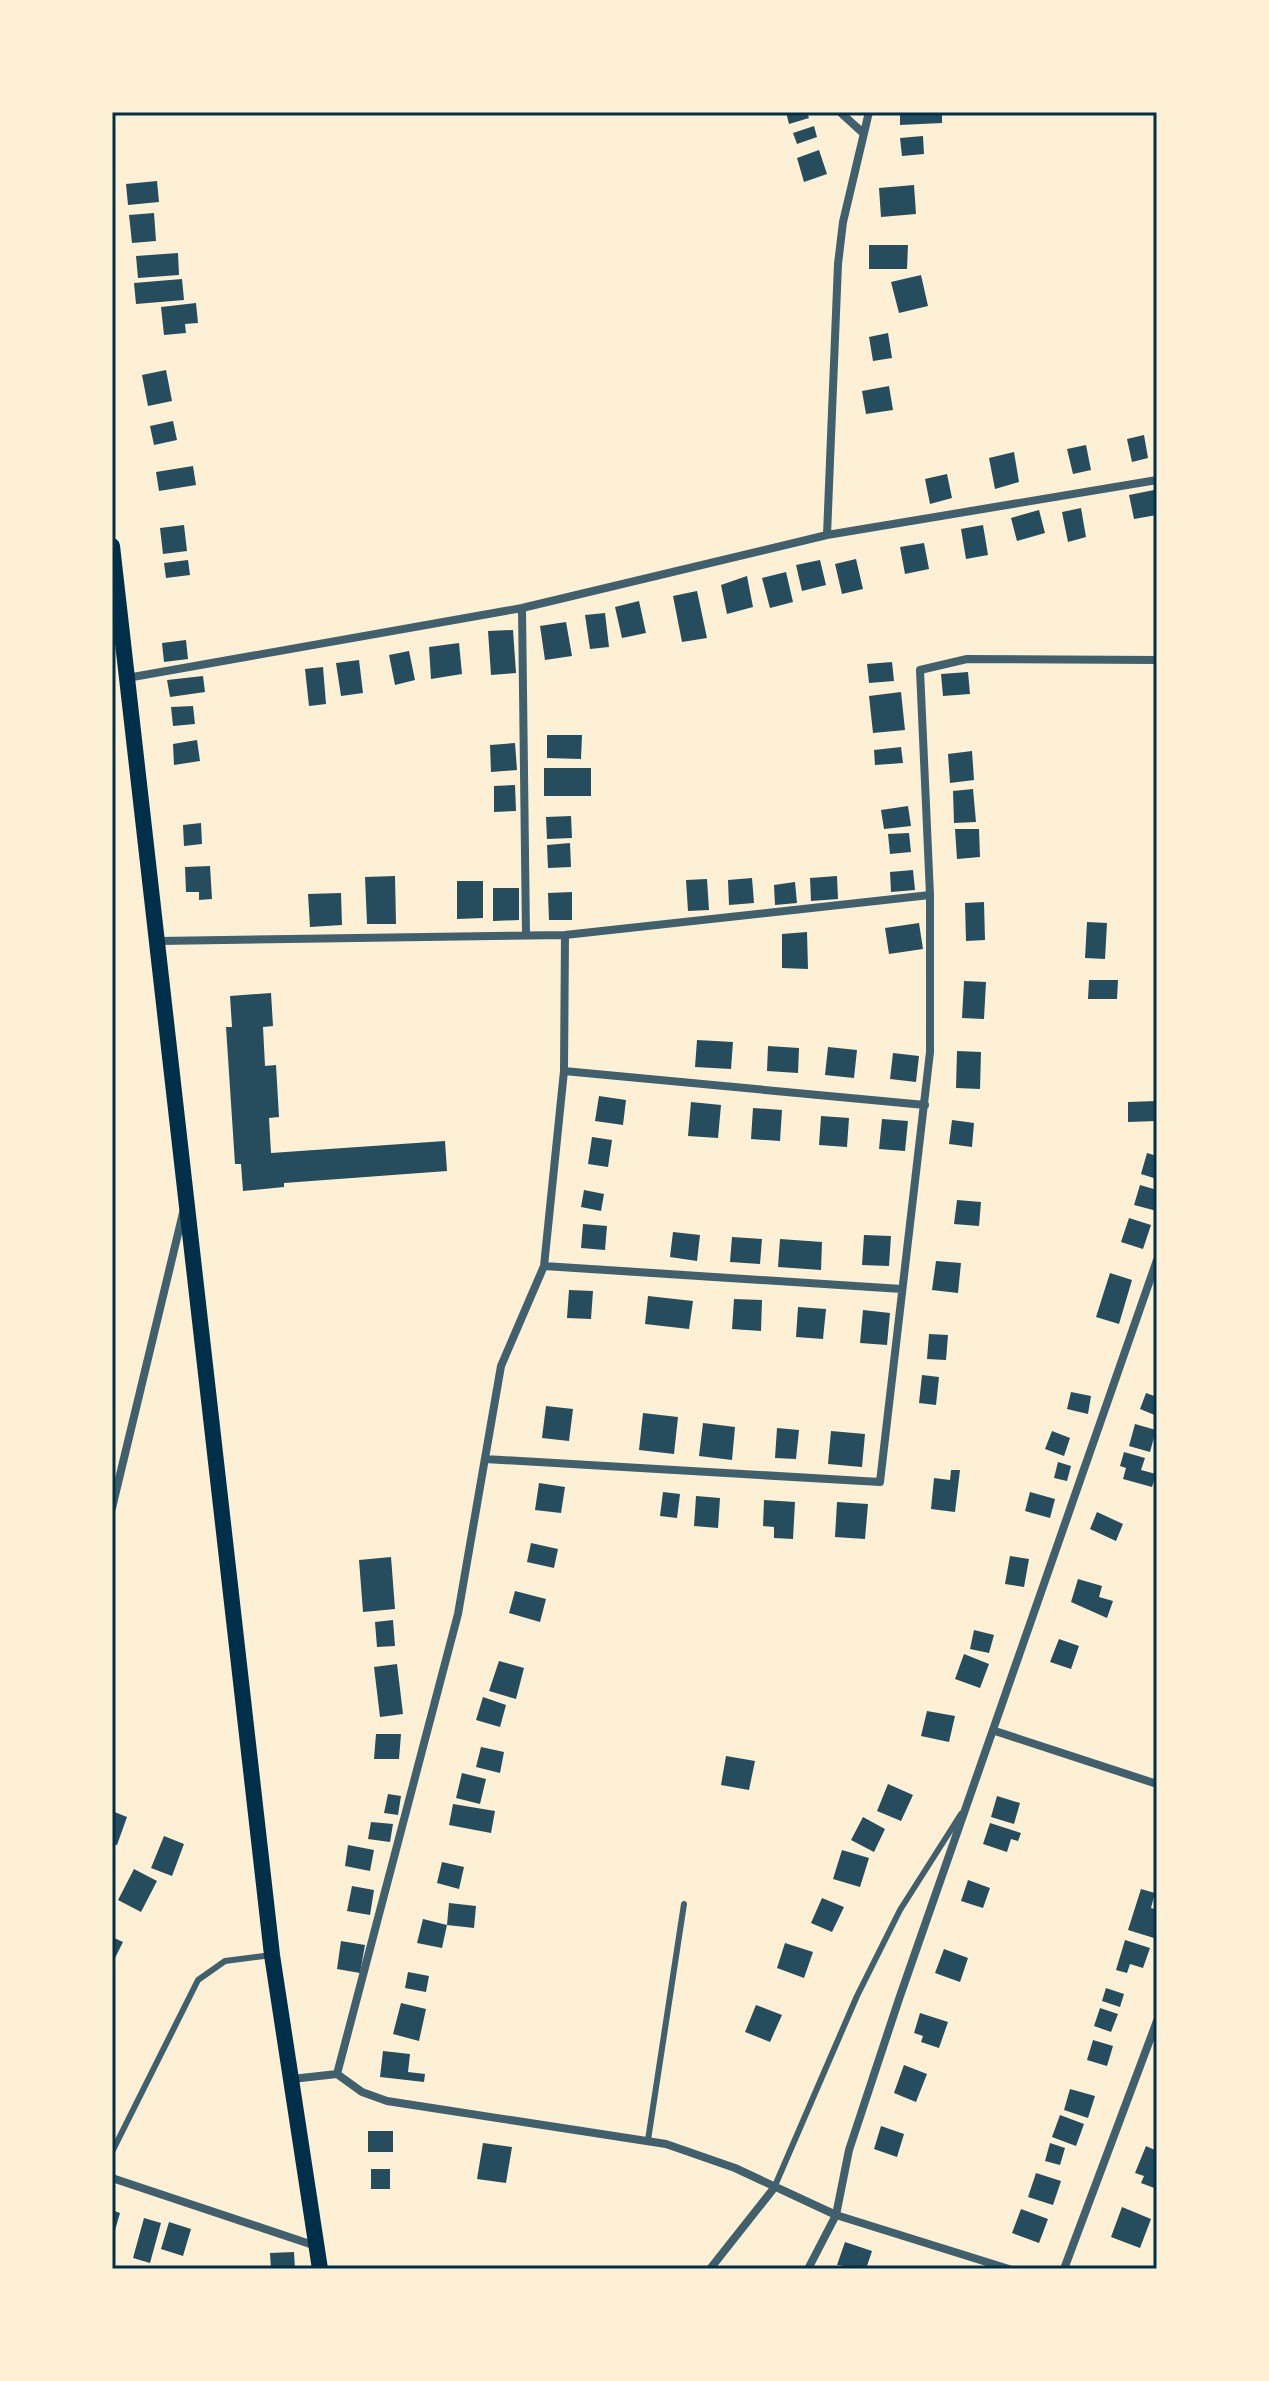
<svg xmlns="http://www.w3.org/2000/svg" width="1269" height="2381" viewBox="0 0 1269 2381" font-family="Ubuntu,sans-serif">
<rect width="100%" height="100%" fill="#fdf0d5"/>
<path fill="#264d5e" d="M786 112H807L809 118 789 124Z
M900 112H942V123L900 125Z
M814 126 817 137 797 144 793 133Z
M923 136 924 154 902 156 900 138Z
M819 150 827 174 804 182 797 158Z
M157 181 159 202 128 205 126 184Z
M914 185 916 214 881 217 879 188Z
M154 213 156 241 132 243 129 215Z
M869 245H908L907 269H869Z
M178 253 179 275 138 278 136 256Z
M921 275 928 306 899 313 891 282Z
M182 279 184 300 136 304 134 283Z
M196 303 198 323 185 324 186 333 164 335 161 307Z
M888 333 892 358 873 361 869 337Z
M166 370 172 401 148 406 142 375Z
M889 386 893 410 866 414 862 391Z
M173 421 177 440 154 445 150 426Z
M1144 435 1148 458 1132 462 1127 439Z
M1086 445 1091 470 1073 474 1067 449Z
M1014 452 1019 482 995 489 989 458Z
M193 466 196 485 159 491 156 472Z
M947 474 952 498 930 504 925 479Z
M1154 490 1157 515 1134 519 1129 495Z
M1081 508 1086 537 1068 542 1062 512Z
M1039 510 1045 533 1017 541 1011 518Z
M184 525 187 551 163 554 160 528Z
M983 525 988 555 966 559 961 529Z
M924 543 929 569 905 574 900 547Z
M856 559 863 589 842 594 835 564Z
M188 560 190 575 166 578 164 563Z
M820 560 826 585 802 591 796 565Z
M786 572 793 602 770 608 762 578Z
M747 576 753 607 727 614 721 585Z
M697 591 707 638 682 642 673 596Z
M639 601 646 633 622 638 615 607Z
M605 613 609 647 590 649 585 615Z
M566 622 572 656 545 660 540 626Z
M513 630 516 673 491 675 488 631Z
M186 640 188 659 164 662 162 643Z
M459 643 462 674 431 679 429 647Z
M409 651 415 680 395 685 389 655Z
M359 660 363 693 341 696 336 663Z
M892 662 894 681 869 683 867 664Z
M323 667 326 704 309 706 305 669Z
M968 672 970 694 943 696 941 674Z
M203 676 205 692 170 697 167 680Z
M901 692 905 730 873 733 869 696Z
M193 706 195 724 173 726 171 707Z
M547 735H582L581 759 547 758Z
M197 740 200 761 174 765 173 744Z
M515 743 517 770 491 772 490 745Z
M901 747 903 763 875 765 874 750Z
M972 751 974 780 950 783 948 754Z
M544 768H591V796H544Z
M515 785 516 811 494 812V786Z
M973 789 976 822 954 823 953 791Z
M908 806 911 826 884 829 881 810Z
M571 816 572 838 547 839 546 817Z
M201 823 202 844 184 846 183 825Z
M955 829H979L980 857 957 859Z
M909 833 911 852 890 854 888 834Z
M570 843 571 867 548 868 547 845Z
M210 866 212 899 199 900V892H186L185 867Z
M913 870 915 890 891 892 890 872Z
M395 876 396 924H367L365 877Z
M837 876 838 899 811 901 810 878Z
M752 878 754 903 729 905 728 880Z
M707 879 709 910 688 911 686 880Z
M457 881H483V918L457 919Z
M795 882 797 903 775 905 774 885Z
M493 888H519V920L493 921Z
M572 892V920H549L548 893Z
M341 893 342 925 310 927 308 894Z
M984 902 985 940 966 941 965 903Z
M1087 922 1107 923 1105 959 1085 958Z
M919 923 923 949 889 954 885 928Z
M807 932 808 969 782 968V934Z
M1089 980H1118L1117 999H1088Z
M964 981 986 982 984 1019 962 1018Z
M271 993 273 1026 263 1027 265 1066 276 1065 279 1117 269 1118 271 1153 445 1141 447 1171 284 1183V1187L243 1191 241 1164H235L226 1027H232L230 996Z
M697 1040 733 1042 731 1069 695 1067Z
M768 1046 799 1048 798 1073 767 1071Z
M828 1047 857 1050 854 1078 825 1075Z
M957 1051 981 1052 980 1089 956 1088Z
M893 1053 919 1056 916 1082 890 1079Z
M599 1096 626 1100 623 1125 595 1121Z
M1157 1101V1121L1128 1122V1102Z
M691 1102 721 1105 718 1138 688 1136Z
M753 1108 782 1110 780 1141 751 1139Z
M821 1116 849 1118 847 1147 819 1145Z
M882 1119 908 1121 905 1151 879 1149Z
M952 1120 974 1123 972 1147 949 1144Z
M592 1137 612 1140 608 1167 588 1164Z
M1147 1153 1157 1156V1179L1141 1174Z
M1140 1185 1157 1190V1211L1134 1205Z
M584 1190 604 1194 601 1211 581 1207Z
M957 1200 981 1202 979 1226 954 1224Z
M1129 1218 1151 1225 1143 1249 1121 1242Z
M583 1224 607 1226 605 1250 581 1248Z
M673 1232 700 1235 697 1261 670 1257Z
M864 1235 891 1236 889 1266 862 1265Z
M732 1237 762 1239 760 1264 730 1262Z
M780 1239 822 1242 821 1270 778 1267Z
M936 1261 961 1263 958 1293 932 1290Z
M1110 1273 1132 1280 1119 1324 1096 1317Z
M569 1290 593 1291 591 1319 567 1318Z
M648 1296 693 1301 689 1329 645 1324Z
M734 1299 762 1300 761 1331 732 1329Z
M798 1307 826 1309 823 1339 796 1337Z
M863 1310 890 1313 887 1345 860 1343Z
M929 1334 948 1335 946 1360 927 1359Z
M922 1375 939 1377 936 1405 919 1403Z
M1071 1392 1091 1396 1088 1414 1067 1409Z
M1146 1393 1157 1397V1416L1140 1409Z
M546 1406 573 1409 569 1441 542 1438Z
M643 1413 678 1417 674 1454 639 1450Z
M703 1423 735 1427 732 1460 699 1456Z
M1135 1424 1156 1430 1150 1452 1129 1446Z
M777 1428 799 1430 796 1459 775 1458Z
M831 1431 865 1434 862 1467 828 1464Z
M1052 1431 1070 1438 1064 1456 1045 1449Z
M1124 1452 1145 1458 1141 1470 1156 1474 1152 1487 1123 1479 1126 1468 1120 1466Z
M1058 1462 1071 1466 1067 1481 1054 1478Z
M951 1470H960L955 1512 931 1509 934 1478 950 1480Z
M539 1483 565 1487 561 1513 535 1510Z
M663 1492 680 1494 677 1518 660 1516Z
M1030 1492 1055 1499 1050 1518 1025 1511Z
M696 1496 720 1498 718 1528 694 1526Z
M764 1500 795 1502 793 1539 774 1538V1527L763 1526Z
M837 1502 868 1504 865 1539 835 1537Z
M1097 1512 1123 1524 1116 1541 1090 1529Z
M531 1543 558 1549 554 1568 527 1562Z
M1010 1556 1029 1559 1024 1587 1005 1584Z
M391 1557 395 1609 363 1612 359 1560Z
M1078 1579 1102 1586 1099 1597 1113 1601 1107 1618 1071 1602Z
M515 1591 546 1599 540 1622 509 1613Z
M393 1620 395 1646 377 1647 375 1622Z
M974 1630 994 1635 989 1653 970 1649Z
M1059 1639 1079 1646 1071 1669 1050 1662Z
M964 1654 989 1664 980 1688 955 1679Z
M499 1661 524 1668 516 1699 489 1691Z
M397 1664 403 1714 380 1717 374 1667Z
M483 1697 506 1705 500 1727 476 1720Z
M927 1711 955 1716 949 1742 921 1736Z
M376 1734H401L399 1759H374Z
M481 1747 504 1752 500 1773 476 1767Z
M726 1756 755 1761 749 1790 721 1785Z
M462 1773 486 1779 480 1804 456 1798Z
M888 1784 913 1795 901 1821 877 1811Z
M388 1794 401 1796 398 1815 384 1813Z
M997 1796 1020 1803 1014 1824 991 1817Z
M453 1804 495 1811 491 1833 449 1825Z
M112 1811 127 1817 117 1845 112 1844Z
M863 1817 885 1829 874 1852 851 1840Z
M371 1822 393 1824 390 1842 368 1839Z
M990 1823 1021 1833 1018 1841 1011 1839 1007 1852 983 1844Z
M164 1836 184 1844 172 1876 151 1868Z
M348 1845 374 1850 370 1871 345 1866Z
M842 1850 869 1858 860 1887 833 1879Z
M442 1862 464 1867 459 1889 437 1883Z
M134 1869 157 1881 141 1912 118 1900Z
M968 1880 990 1888 983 1908 961 1901Z
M352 1886 374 1890 370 1915 347 1911Z
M1141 1889 1155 1893 1151 1908 1157 1910 1154 1938 1128 1930Z
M822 1898 844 1907 832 1932 811 1923Z
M449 1903 476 1906 474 1928 447 1925Z
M423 1919 447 1925 442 1948 417 1943Z
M112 1937 123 1942 112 1964Z
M1125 1940 1150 1948 1143 1968 1130 1964 1127 1973 1116 1970Z
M341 1941 365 1945 360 1973 337 1969Z
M785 1943 813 1952 804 1978 777 1968Z
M944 1949 968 1958 960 1982 935 1973Z
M408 1972 429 1976 426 1992 405 1988Z
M1106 1988 1124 1994 1120 2007 1102 2001Z
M401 2003 426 2009 419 2041 393 2034Z
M756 2005 782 2015 770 2042 745 2032Z
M1100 2008 1118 2014 1111 2032 1094 2026Z
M920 2013 948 2022 939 2048 921 2042 923 2036 914 2033Z
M1093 2040 1113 2046 1107 2066 1087 2060Z
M383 2051 410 2054 408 2072 425 2074 424 2082 380 2077Z
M904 2065 927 2074 916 2102 894 2093Z
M1070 2089 1095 2096 1088 2118 1064 2110Z
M1060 2115 1084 2124 1076 2146 1052 2137Z
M881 2126 904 2134 897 2157 874 2149Z
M368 2131H393V2152H368Z
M483 2143 512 2147 506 2183 477 2179Z
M1050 2143 1065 2148 1060 2165 1045 2161Z
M1146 2146 1157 2151V2189L1141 2183 1144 2176 1135 2173Z
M371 2169H390V2189H371Z
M1036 2173 1061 2181 1053 2205 1028 2197Z
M1122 2207 1151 2219 1140 2248 1111 2237Z
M1021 2209 1048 2219 1039 2243 1012 2233Z
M112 2210 120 2213 113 2237H112Z
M144 2218 161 2223 150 2263 133 2258Z
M169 2222 191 2229 183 2256 161 2249Z
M845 2242 872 2251 866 2269 837 2265Z
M294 2252 295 2269H271L270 2253Z"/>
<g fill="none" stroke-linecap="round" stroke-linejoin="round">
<path stroke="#3f606c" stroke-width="6" d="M648 2140 684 1904
M112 2152 198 1980 225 1961 272 1955
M774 2188 857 1996 900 1910 961 1814"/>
<path stroke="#3f606c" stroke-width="8" d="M840 112 863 133
M827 535 838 264 843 222 869 112
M522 608 526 935
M127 678 522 608 827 535 1157 480
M158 941 565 935 930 895
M564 1071 925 1105
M544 1266 902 1289
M485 1459 880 1482 930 1052V895L920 670 967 659 1157 660
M112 1508 183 1213
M995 1731 1157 1784
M337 2074 458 1614 501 1366 544 1266 564 1071 565 935
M292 2079 337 2074 362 2092 387 2101 666 2144 735 2168 836 2215 1009 2269
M112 2178 316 2246
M710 2269 774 2188
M808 2269 836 2215 849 2150 899 1999 1157 1260
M1064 2269 1157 2021"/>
<path stroke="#003049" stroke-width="16" d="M112 546 272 1955 320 2269"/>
</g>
<rect width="1269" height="2381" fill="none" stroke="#fdf0d5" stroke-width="228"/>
<rect x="114" y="114" width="1041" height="2153" fill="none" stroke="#003049" stroke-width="3"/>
</svg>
